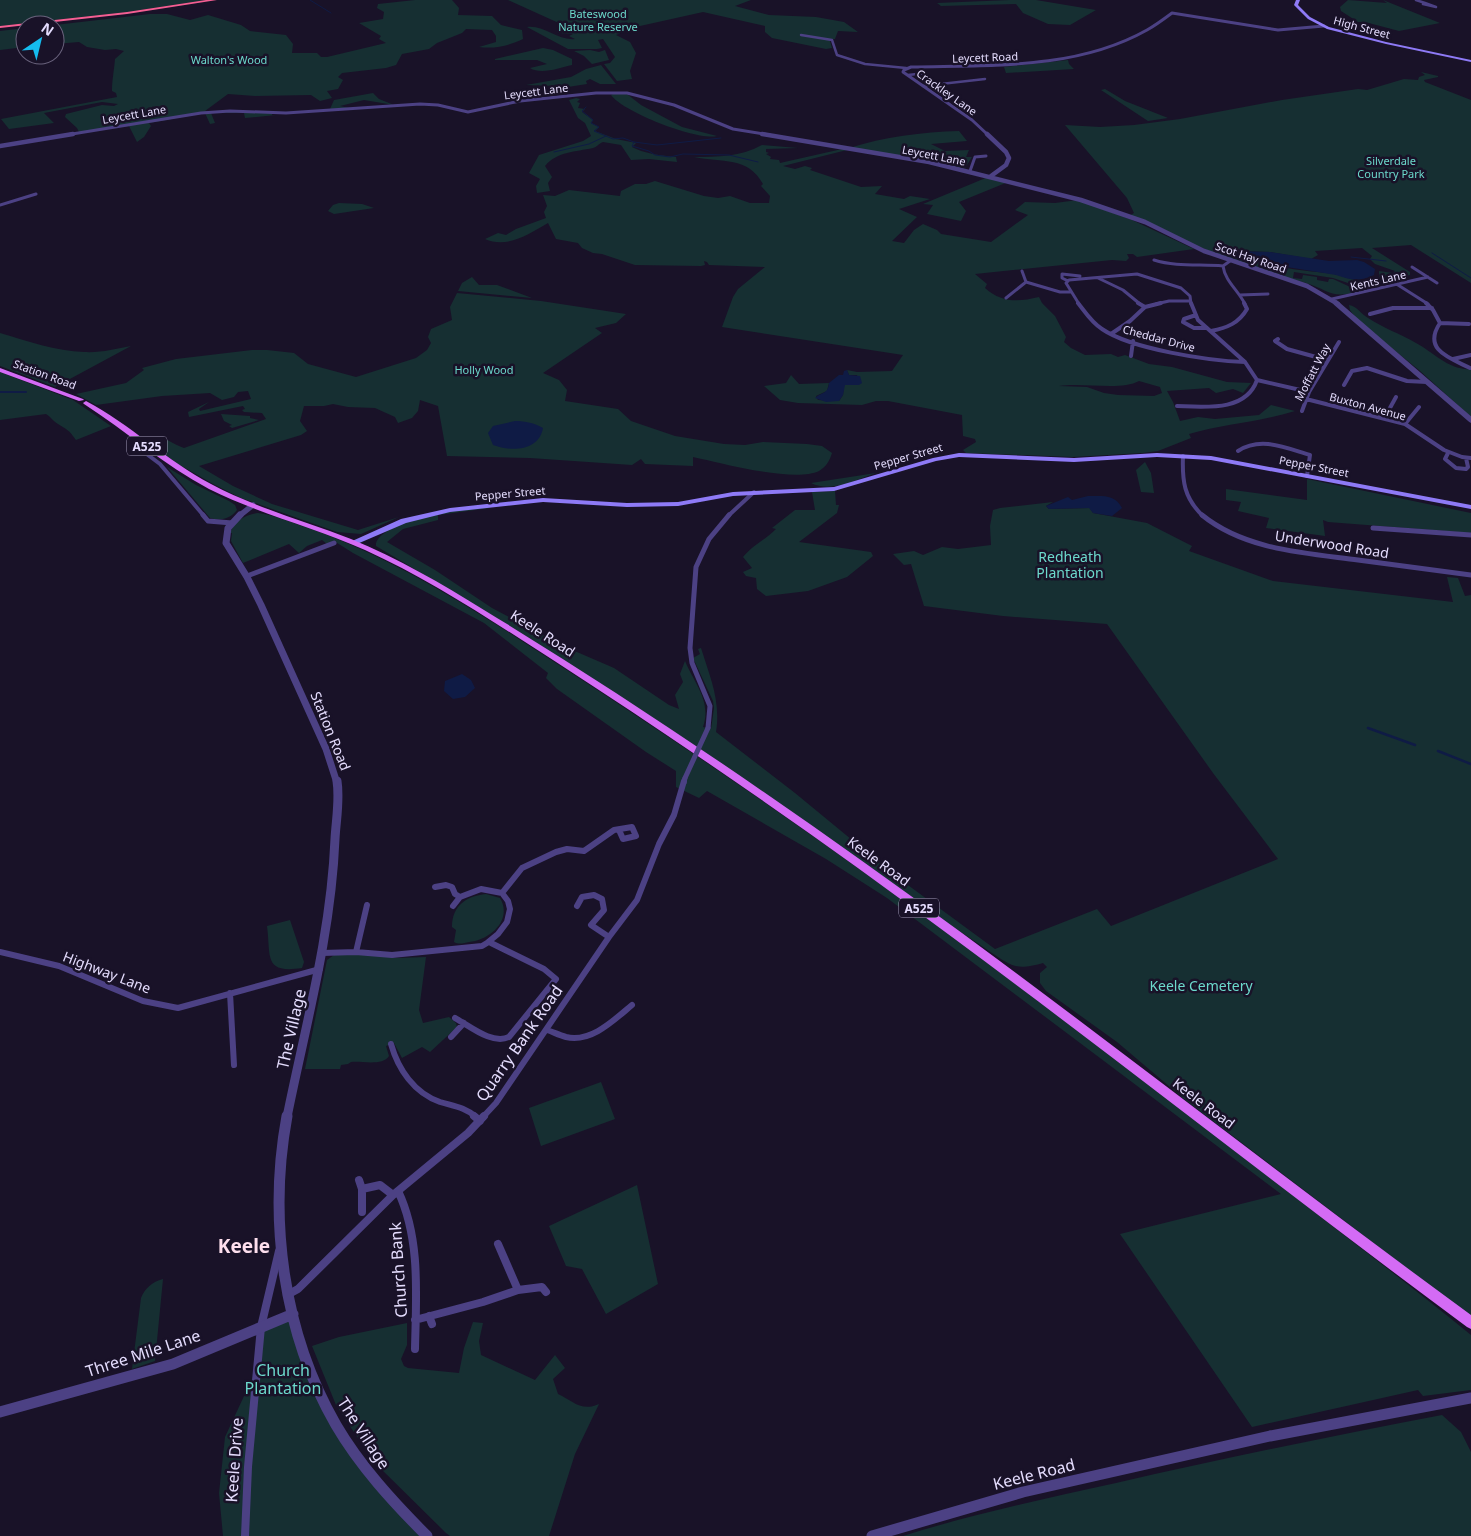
<svg xmlns="http://www.w3.org/2000/svg" width="1471" height="1536" viewBox="0 0 1471 1536" font-family="'Noto Sans',sans-serif">
<rect width="100%" height="100%" fill="#191228"/>
<path fill="#162f32" fill-rule="evenodd" d="M0 0H207L127 12 0 26Z
M415 0H452L459 8 458 15 492 16 501 25 522 30 523 39C508 46 495 49 479 47L496 42V36L492 30 466 29 462 33 437 43 429 49 402 54 396 65 386 68 342 73 338 77 343 80 338 89 327 91 332 98 320 101 311 95 255 96 228 94 205 111 272 112V115H276L245 118 244 113H211L215 123 210 124 205 113 149 123 151 126 144 137 137 142 129 126 79 132 77 128 65 117 66 114 102 105 114 106 118 104 102 102 44 113 54 123 9 129 1 119 117 97 116 93 112 91C112 80 114 71 115 59L124 51 116 49 105 50 87 47 79 42 55 44V25L150 14H167L190 20 208 15 241 25 250 31 286 35 293 44 292 53H317L321 57H327L386 43 379 39 381 36 359 23 383 19 384 12 377 8 378 4Z
M508 0H751L735 6 769 15 816 17 844 22 858 32 838 31 835 39H827L830 41 832 48 826 49 772 38 765 32V26L703 12 631 28 616 35 630 42 636 53 630 71 632 79 617 81 604 64 610 63 615 57 603 39 598 40 602 48 597 49H568L527 27C545 25 558 41 575 39L569 36 573 34 558 33 572 29Z
M1010 0H1036L1096 10 1070 25 1048 24 1023 13 1016 4 941 6 937 3Z
M1348 0 1387 3 1383 0 1440 23 1399 31 1365 22H1358L1341 11 1340 7Z
M25 28V47L0 50V31Z
M543 48 553 50 572 59V65C559 68 541 75 530 68L547 64 537 60H495V59Z
M590 50 599 52 605 50 609 60 592 64 584 56 574 51Z
M1068 60 1069 64 1074 69 1006 73 1004 67Z
M601 65 616 84H600L590 79 586 81 587 84 555 89 553 86 526 85 571 77 586 69Z
M1421 72 1438 76V77L1424 80 1425 82 1471 100V283L1411 245 1372 248 1410 272V275L1363 288 1333 278 1294 272 1293 278 1302 279 1303 275 1317 277V280L1328 282 1329 279H1333L1359 291C1332 300 1329 290 1306 283 1272 273 1239 263 1207 250 1180 239 1157 223 1129 216L1134 213 1127 198 1065 125 1100 127 1134 125 1180 119 1282 100 1358 89 1367 90 1404 79 1418 80 1419 77 1425 75ZM1362 248 1372 256 1370 259 1375 264 1395 271 1393 273 1379 271V277C1359 286 1352 278 1334 274 1312 271 1290 271 1269 263 1259 260 1250 255 1240 251L1270 252 1311 259 1318 255 1315 251Z
M1105 89 1125 101 1168 118 1148 121 1101 90Z
M373 93 379 99 394 105 364 100 340 106 349 108 330 109 334 100Z
M615 93 627 94 641 105 682 127 717 136C697 141 623 112 611 95Z
M576 98 580 99 577 102 580 103 578 108 585 109 582 112 593 120 591 123 599 127 595 131 616 139 636 143 632 147C642 153 663 156 676 157L677 162 649 159 631 160 621 145 603 142C598 144 597 147 593 148 575 152 558 151 545 166L552 177 548 183 550 191 537 193 536 186 540 179 529 173 539 155 583 141 591 136 585 123 578 118 569 100Z
M959 131 967 141 931 144 945 151 969 150 966 157H972L965 168 849 148C884 137 922 132 959 131Z
M762 145 798 148 766 149V152L769 153 766 154 771 157 770 159 779 160 780 163 842 149 847 150 783 166 795 169 805 166 812 168 810 170 861 187 882 186 875 194 904 199 910 196 930 199 899 209 917 217 892 241 904 243 914 230 923 224 937 230 941 234 991 242 1028 215 1015 210 1025 202 1055 203 1078 200 1132 220 1194 249 1137 257 1133 254H1127L1129 258 1126 261 1112 260 975 274 987 284 985 288C1002 303 1018 302 1039 297L1042 303 1055 316 1066 337 1064 342 1071 348 1085 355 1111 354 1118 357 1125 355 1149 364 1172 367 1227 382 1251 383 1243 393 1233 389 1216 393 1209 388 1167 391 1173 402 1180 421 1198 417 1215 419 1259 415 1271 405 1295 411C1260 422 1224 424 1189 434L1191 438 1158 451 1143 453 1073 457 966 453 963 450 976 442 975 439 963 436 962 415 888 401H876L862 405 798 403 780 400 764 386 786 383 791 375 799 384 829 383 827 391 816 396 818 400 839 401 843 395 844 385H859L857 375H849L847 370 857 372 892 371 903 355 722 327 733 297 738 289 765 267 709 265 707 262 704 261 705 265 701 266 635 265 602 254 593 253 582 248 578 243 556 239 548 223C529 234 507 249 485 239L498 233 506 235 516 229 546 218 544 212 547 206 543 195 555 196 569 190 620 196 621 191 635 184H646L655 181 704 196 718 198 730 196 750 203H769L770 196 761 186 763 184C748 156 722 163 694 157 718 157 740 157 762 145ZM1139 381 1160 387 1162 393 1154 396 1118 395 1104 393 1087 387 1059 386C1082 382 1121 391 1139 381Z
M988 177 1008 182 959 202 966 211 961 221 927 214 933 205 923 204Z
M339 203 362 204 374 208 334 214 328 211 333 205Z
M472 277 479 285H497L532 298 458 291 462 283Z
M457 293 541 301 626 314 616 323 595 328 602 333 543 373 559 380 567 390 565 401 618 409 631 421 675 436 724 444 745 445 763 442 807 444 822 446 832 453C830 460 826 467 819 471 794 483 721 463 693 457V466L645 464 641 459 632 465 530 458 447 456 438 406 420 400 418 411 412 418 398 423 395 417 375 408 348 407 333 404 324 406H304L300 421 307 431 301 435 199 466 233 486 272 504 358 530 399 517 361 534 337 532 241 498 215 485 178 464 144 440C164 433 167 442 184 448L266 419 262 413 244 412 242 410 245 409 243 406 189 417 188 412 209 402 199 409 200 411 251 399 248 391 238 392 234 397 222 400 210 393 162 396 96 405 76 394 126 383 144 370 142 368 176 359 252 350H267L294 353 308 364 356 377 416 358 427 350 431 343 428 337 431 329 452 320 450 307Z
M1349 305C1357 306 1361 314 1368 318 1383 328 1401 334 1416 343 1433 352 1450 371 1471 369V417L1419 370 1359 322 1350 310Z
M0 333C27 341 56 351 84 352 100 353 116 349 131 346L55 387 0 366Z
M0 372 73 400 111 426 76 440C69 430 69 431 58 424 54 422 51 417 46 414L0 420Z
M221 414 250 416V418L259 420 232 428 229 426 232 425 224 421Z
M1145 462 1151 473 1154 493 1141 492 1136 470Z
M167 467 196 485 229 501 235 505 237 510C230 519 221 521 210 518Z
M876 473C856 480 831 493 811 483Z
M1307 479 1471 513V533L1328 522 1323 520 1325 536 1266 528 1269 518 1238 511 1241 502 1226 500V489L1307 500Z
M835 491 836 505H839L837 513 799 542 871 552 873 556 847 577 808 591 766 596 757 589 756 578 746 576 743 572 752 568 743 557C753 545 765 540 776 529L772 528 795 510H815L812 492Z
M1053 502 1046 506 1049 509 1090 508 1093 513 1147 523 1192 546 1189 551 1273 581 1453 602 1447 577 1458 578 1465 596 1471 595V1317L1183 1098 1117 1042 1046 991 1040 983V973L1047 967 1043 963C1015 971 1012 966 989 951L508 625 376 546C375 521 470 506 490 508L438 515V520L403 529 387 542 435 570 492 608 570 649 614 668 669 705 679 709 675 695 683 682 680 674 685 661C694 683 712 701 703 727L711 729 714 708 713 701 693 658 700 654 698 649 701 648C710 677 721 701 716 732L795 793 897 877 995 949 1097 909 1111 926 1278 859 1213 773 1107 624 1003 616 924 606 911 564 904 565 893 554 914 551 923 555 942 547 958 549 991 545 990 526 993 510 1000 508Z
M258 513C275 515 292 523 308 528 406 562 492 622 579 678 822 836 1057 1009 1285 1189 1347 1238 1410 1285 1471 1335V1390L1423 1396 1418 1390 1252 1427 1120 1234 1281 1194 887 898 826 859 707 791 699 798 676 787V771L646 752 557 689 546 678 548 673 484 623 353 553 334 541 327 544 322 540 307 546 299 553 289 544 243 563 231 541 232 533H230C235 520 246 515 258 513Z
M486 894 500 898C513 920 490 940 469 942 464 943 459 945 454 942L456 930 452 927C452 906 466 896 486 894Z
M290 920 304 962 302 968C263 974 271 956 267 926Z
M361 954 397 958 426 957 419 1010 423 1023 449 1017 456 1023 457 1027 430 1052 422 1047 402 1058 394 1043 386 1046 389 1056C383 1066 363 1061 351 1062L348 1064 341 1065 340 1069H305L327 960 334 955Z
M601 1082 615 1119 541 1146 529 1108Z
M637 1185 658 1284 606 1314 582 1269 566 1266 549 1226Z
M163 1279 155 1361 132 1369 141 1298C145 1288 152 1282 163 1279Z
M293 1314 334 1423 427 1536H223L219 1493 225 1437 257 1368 261 1327Z
M473 1322 483 1323 479 1341 481 1355 535 1380 555 1355 565 1368 553 1379 558 1394C573 1401 581 1412 599 1404L575 1454 549 1536H450L446 1533 373 1461 336 1405 312 1346 339 1337 407 1323V1345L401 1359 404 1366 408 1368 459 1373 464 1348Z
M1442 1415 1461 1432 1471 1452V1536H903C973 1514 1044 1499 1116 1483 1224 1458 1333 1436 1442 1415Z"/>
<path fill="#0f1b45" d="M1231 251 1270 252 1329 261 1357 260 1364 262 1375 269 1374 275C1360 282 1350 280 1336 275L1244 260 1230 257 1228 253Z
M847 370 849 375 860 376 862 383 859 385H845L843 395 839 401 826 402 815 398C822 392 828 394 829 383L839 375H843L844 371Z
M515 421C526 421 534 423 543 428 539 451 512 452 493 445L488 433 493 426Z
M1088 496C1103 496 1115 494 1122 508L1112 516 1093 513 1089 508 1049 509 1046 506 1068 497 1072 500Z
M462 674 471 680 475 688 465 697 453 699 444 691 445 681Z"/>
<g fill="none" stroke-linecap="round" stroke-linejoin="round">
<path stroke="#0f1b45" stroke-width="1" d="M310 0 331 13
M586 107 582 111 593 120 591 123 599 127 594 131 613 139 623 138 634 142 632 146 649 151 655 155 670 157 683 154 729 155 758 162
M634 142 657 145 721 138
M554 152 589 144 606 136
M1432 253 1471 278
M1351 257 1386 261"/>
<path stroke="#0f1b45" stroke-width="2" d="M0 392H26"/>
<path stroke="#0f1b45" stroke-width="2.5" d="M1368 728 1415 745
M1438 751 1471 764"/>
<path stroke="#4c4184" stroke-width="2.5" d="M1416 0 1425 3
M1425 3 1436 7 1423 4Z
M801 35 832 40 837 55 865 64 906 68
M908 75 926 73
M923 86 985 79"/>
<path stroke="#4c4184" stroke-width="3" d="M970 171 975 157 986 156
M0 205 36 194
M1154 260C1176 267 1200 264 1223 266
M1230 261 1223 266C1225 281 1238 290 1245 304
M1412 267 1437 283
M1098 278 1123 290 1140 304
M1068 281 1062 278V274L1080 276
M1026 282 1060 292H1071
M1398 285 1428 304
M1240 295 1268 294
M1006 298 1026 282 1022 271
M1332 299 1428 277
M1079 304 1066 283 1069 280 1137 274 1181 288 1190 296 1191 304
M1156 304 1169 301H1190"/>
<path stroke="#4c4184" stroke-width="4" d="M1078 303C1085 312 1092 323 1102 329 1131 349 1209 361 1245 362
M1138 303 1145 307
M1191 303 1198 320 1245 362
M1426 303 1433 310 1440 323C1422 350 1450 358 1470 368
M1370 314 1393 308H1432
M1196 315 1184 319 1183 322 1194 328H1207
M1440 323 1469 324
M1211 331C1227 328 1239 323 1247 309L1244 303
M1111 334 1130 321 1145 307 1161 303
M1278 339 1275 341 1287 349 1327 360
M1131 356 1133 341
M1453 359 1471 355
M1257 380 1309 392
M1344 385 1352 371 1367 368 1407 381 1427 382
M1306 399 1405 424 1444 450 1462 457 1471 458
M1177 406C1205 407 1246 412 1257 380L1245 362
M1302 411 1309 392 1339 342
M1385 417 1396 397
M1405 424 1419 407
M140 449 160 464 204 516
M1238 451C1261 436 1286 448 1310 455L1307 476
M1448 453 1445 459 1456 468 1466 469 1468 467 1466 458
M1183 456C1182 481 1184 498 1203 516
M728 516 754 492"/>
<path stroke="#4c4184" stroke-width="5" d="M203 515 208 521 232 523
M1202 515C1245 550 1305 553 1358 560 1395 565 1433 570 1471 575
M1373 528 1471 535
M247 576 334 543
M708 728 710 706 692 663 690 648 696 567 709 539 729 515
M684 783 685 778"/>
<path stroke="#4c4184" stroke-width="6" d="M502 893 522 868 556 852 567 849 584 851 614 830 632 827 636 836 623 839 619 830
M453 906 460 897
M577 906 582 897 594 895 602 899 604 910 591 925 609 937
M0 952 59 966 143 1001 178 1008 320 969
M356 952 367 905
M322 953 356 952 392 955 482 946 487 943 498 934 507 922 510 909 508 901 502 893 481 889 460 897 455 894 452 887 446 885 435 887
M230 993 234 1065
M455 1018C470 1026 492 1045 509 1037L556 979 544 969 491 943
M547 1030C553 1032 559 1035 566 1037 591 1043 614 1020 632 1005
M451 1037 464 1023
M391 1044C398 1069 414 1093 440 1102 453 1106 465 1107 476 1117
M483 1117 496 1103 609 937 637 900 659 844 674 815 684 781"/>
<path stroke="#4c4184" stroke-width="8" d="M474 1116 480 1121
M359 1180 362 1189
M398 1191C421 1239 416 1297 415 1349
M362 1212V1189L380 1185 393 1195
M518 1290 542 1287 546 1292
M287 1295 298 1289 393 1195 468 1133 484 1116
M429 1316 432 1324
M415 1320 483 1302 518 1290 498 1244
M245 1536 248 1467 261 1327 279 1251"/>
<path stroke="#4c4184" stroke-width="3" d="M66 135 201 113 230 111 286 113 420 104 438 105 468 112 520 101 596 93H627L674 105 733 129 770 135
M988 135 972 120 903 72 904 70 911 67C990 65 1076 70 1147 30 1156 25 1164 19 1172 13L1278 30 1324 26"/>
<path stroke="#4c4184" stroke-width="4.5" d="M762 134 929 162 1081 200 1145 222 1204 251 1307 286 1338 304
M987 134 1006 152 1009 158 1006 165 991 176
M0 146 73 134"/>
<path stroke="#4c4184" stroke-width="5.5" d="M1336 303 1471 420
M239 516 253 505"/>
<path stroke="#4c4184" stroke-width="7" d="M240 515 228 528 226 543 247 577 261 605 326 749 337 783"/>
<path stroke="#4c4184" stroke-width="9" d="M287 1117C306 1023 331 935 335 839 336 820 340 800 337 781"/>
<path stroke="#4c4184" stroke-width="11" d="M287 1116C268 1219 283 1333 336 1425 360 1466 393 1502 427 1536
M0 1412 173 1364 293 1314
M872 1536 1023 1492 1270 1436 1471 1398"/>
<path fill="#8e7af6" fill-rule="evenodd" d="M1296 0H1300L1298 5 1310 17 1329 27 1386 42 1471 60V62L1386 44 1327 29 1308 19 1294 5Z
M959 453 1074 458 1157 453 1211 456 1471 505V509L1211 460 1157 457 1074 462 959 457 936 461 834 491 733 496 678 506 627 507 543 502 450 512 406 523 357 544H351L350 542 401 519 450 508 543 498 627 503 678 502 733 492 834 487 933 458Z"/>
<path fill="#d46bf5" fill-rule="evenodd" d="M0 368 83 399 84 400 79 401 0 372Z
M86 401C130 424 167 461 211 484 256 508 305 521 351 539 398 558 442 584 484 610 649 710 807 820 962 933 1133 1059 1300 1190 1471 1315V1329L1467 1327C1294 1199 1125 1065 952 937 822 840 689 748 553 660 492 621 431 580 365 550 314 527 259 514 209 489 164 465 126 431 84 404L83 403Z"/>
<path fill="#f45f92" fill-rule="evenodd" d="M206 0H217L127 14 0 28V26L127 12Z"/>
<path stroke="#4c4184" stroke-width="5" d="M685 778 708 728"/>
</g>
<g text-anchor="middle" dominant-baseline="central" stroke-width="5" stroke-linejoin="round" paint-order="stroke">
<g font-size="11" fill="#6cd9cc" stroke="#191228">
<text x="598" y="13">Bateswood<tspan x="598" dy="13">Nature Reserve</tspan></text>
<text x="229" y="59">Walton's Wood</text>
<text x="1391" y="160">Silverdale<tspan x="1391" dy="13">Country Park</tspan></text>
<text x="484" y="369">Holly Wood</text>
</g>
<g font-size="11" fill="#e4dcfd" stroke="#191228">
<text transform="translate(1362 27) rotate(15)">High Street</text>
<text transform="translate(985 57) rotate(-2)">Leycett Road</text>
<text transform="translate(536 91) rotate(-7)">Leycett Lane</text>
<text transform="translate(947 92) rotate(35)">Crackley Lane</text>
<text transform="translate(134 114) rotate(-10)">Leycett Lane</text>
<text transform="translate(934 155) rotate(11)">Leycett Lane</text>
<text transform="translate(1251 257) rotate(19)">Scot Hay Road</text>
<text transform="translate(1378 280) rotate(-13)">Kents Lane</text>
<text transform="translate(1159 338) rotate(15)">Cheddar Drive</text>
<text transform="translate(1312 372) rotate(-62)">Moffatt Way</text>
<text transform="translate(45 374) rotate(20)">Station Road</text>
<text transform="translate(1368 406) rotate(15)">Buxton Avenue</text>
<text transform="translate(908 456) rotate(-16)">Pepper Street</text>
<text transform="translate(1314 466) rotate(11)">Pepper Street</text>
<text transform="translate(510 493) rotate(-5)">Pepper Street</text>
</g>
<g fill="#191228" stroke="#a79fbd" stroke-width="1">
<rect x="127" y="436.5" width="40" height="19" rx="4"/>
<rect x="899" y="898.5" width="40" height="19" rx="4"/>
</g>
<g font-size="12" font-weight="bold" fill="#e4dcfd">
<text x="147" y="446">A525</text>
<text x="919" y="908">A525</text>
</g>
<g font-size="14" fill="#e4dcfd" stroke="#191228">
<text transform="translate(1332 544) rotate(9)">Underwood Road</text>
<text transform="translate(543 633) rotate(33)">Keele Road</text>
<text transform="translate(331 731) rotate(68)">Station Road</text>
<text transform="translate(879 861) rotate(36)">Keele Road</text>
<text transform="translate(107 972) rotate(21)">Highway Lane</text>
<text transform="translate(1204 1103) rotate(37)">Keele Road</text>
</g>
<g font-size="14" fill="#6cd9cc" stroke="#191228">
<text x="1070" y="556">Redheath<tspan x="1070" dy="16">Plantation</tspan></text>
<text x="1201" y="985">Keele Cemetery</text>
</g>
<g font-size="16" fill="#e4dcfd" stroke="#191228">
<text transform="translate(291 1029) rotate(-77)">The Village</text>
<text transform="translate(519 1043) rotate(-55)">Quarry Bank Road</text>
<text transform="translate(398 1270) rotate(-94)">Church Bank</text>
<text transform="translate(143 1353) rotate(-18)">Three Mile Lane</text>
<text transform="translate(364 1433) rotate(57)">The Village</text>
<text transform="translate(234 1460) rotate(-86)">Keele Drive</text>
<text transform="translate(1034 1474) rotate(-14)">Keele Road</text>
</g>
<g font-size="16" fill="#6cd9cc" stroke="#191228">
<text x="283" y="1370">Church<tspan x="283" dy="18">Plantation</tspan></text>
</g>
<g font-size="19" font-weight="bold" fill="#fddeed" stroke="#191228">
<text x="244" y="1246">Keele</text>
</g>
</g>
<g transform="translate(40 40) rotate(35)"><circle r="24" fill="#191228" stroke="#6a637d"/>
<path d="M0-4L9 19L0 12L-9 19Z" fill="#15bcef"/>
<text y="-8" font-size="14" font-weight="bold" text-anchor="middle" fill="#e4dcfd">N</text>
</g>
</svg>
